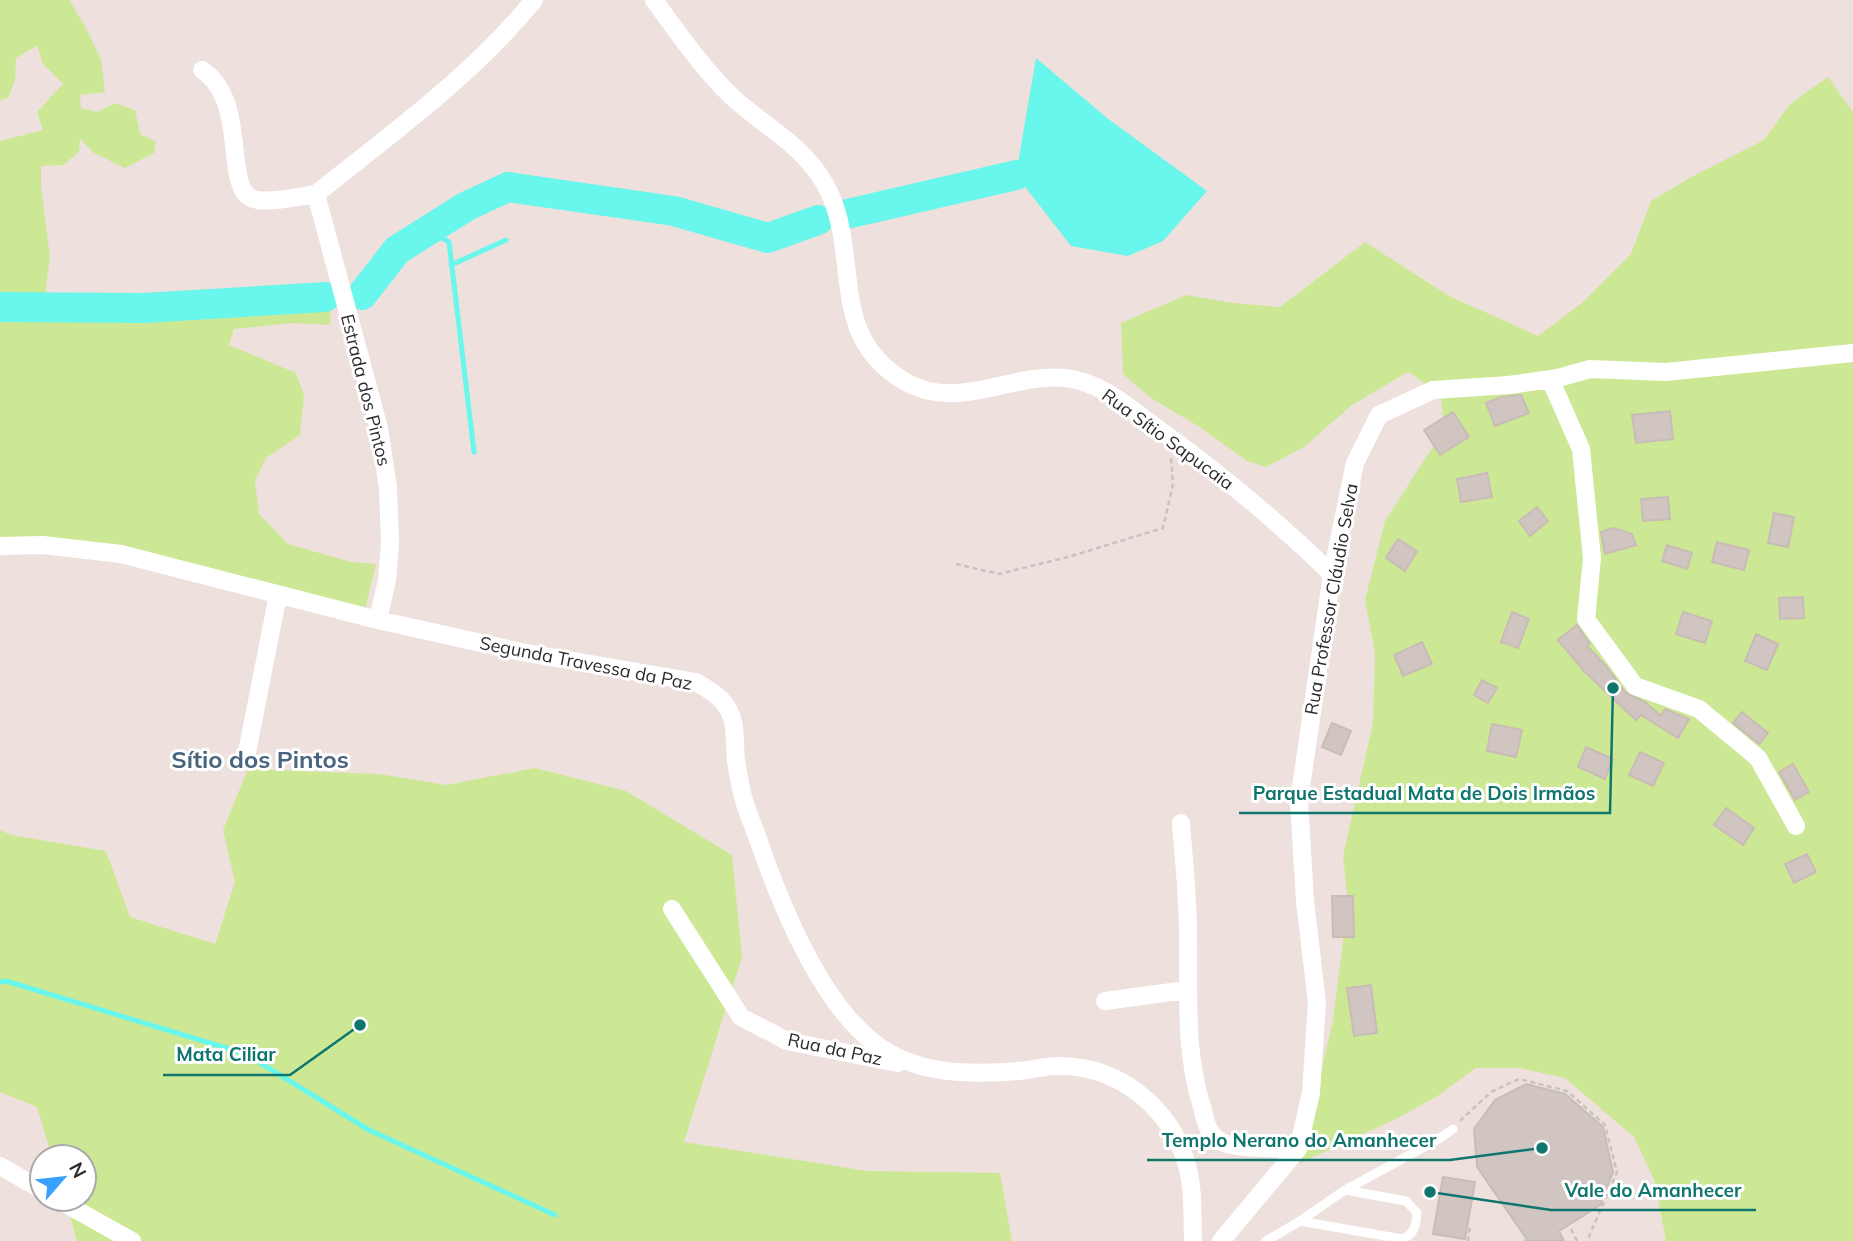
<svg xmlns="http://www.w3.org/2000/svg" width="1853" height="1241" viewBox="0 0 1853 1241" font-family="Mulish,sans-serif">
<rect width="100%" height="100%" fill="#eee0dc"/>
<path fill="#cde895" d="M0 0H69L85 26 101 59 105 92 80 95 81 108 97 112 115 103 135 110 140 134 156 142 154 153 125 168 94 153 80 139 79 152 63 165 41 166V186L50 257 44 302H161L328 293 331 305 330 325 292 323 234 329 229 345 296 373 304 395 300 435 266 458 255 481 259 514 288 544 351 562 376 564 365 610 0 539V141L43 130 37 112 63 84 43 64 37 46 16 58 15 80 8 98 0 100Z
M1828 77 1853 112V1241H1666L1655 1182 1634 1137 1565 1078 1520 1068H1476L1436 1097 1396 1119 1300 1163 1333 1020 1348 902 1343 856 1373 723 1375 653 1365 600 1385 521 1445 428 1440 394 1408 372 1352 405 1304 447 1266 467 1247 461 1198 426 1151 398 1123 374 1121 323 1186 295 1233 303 1280 307 1365 242 1449 296 1538 336 1582 303 1631 254 1651 201 1695 175 1764 140 1790 104Z
M535 768 626 791 732 855 742 957 684 1142 867 1171 1000 1173 1012 1241H77L65 1199H84V1157H52L37 1107 0 1092V830L11 835 106 851 130 917 215 944 235 882 223 830 248 769 379 774 446 785Z"/>
<path fill="#69f6ec" d="M1036 58 1107 118 1207 191 1163 241 1128 256 1071 246 1016 175Z"/>
<g fill="none" stroke-linecap="round" stroke-linejoin="round">
<path stroke="#69f6ec" stroke-width="5" d="M430 231 449 242 474 452
M451 265 506 240
M0 982 6 981 246 1054 369 1130 555 1215"/>
<path stroke="#69f6ec" stroke-width="30" d="M847 214 1016 175
M362 295 397 250 467 206 508 187 674 211 768 238 818 220
M0 307 144 308 325 297"/>
</g>
<path fill="#d0c5c1" stroke="#c9bcb6" stroke-width="2" d="M1521 395 1529 413 1495 426 1486 403 1501 397Z
M1670 411 1673 439 1636 443 1632 415Z
M1453 412 1469 437 1440 455 1424 430Z
M1487 473 1492 497 1461 502 1457 479Z
M1668 497 1670 519 1643 521 1641 499Z
M1537 507 1548 521 1530 536 1519 521Z
M1774 513 1794 517 1788 547 1768 543Z
M1613 528 1632 534 1636 545 1605 554 1601 532Z
M1398 539 1417 551 1405 571 1386 558Z
M1717 542 1749 550 1744 570 1712 562Z
M1667 545 1692 553 1687 569 1662 561Z
M1803 597 1804 618 1780 619 1779 598Z
M1512 612 1529 619 1518 648 1501 642Z
M1683 612 1712 621 1705 643 1676 634Z
M1577 625 1590 644 1587 646 1606 666 1626 693 1645 702 1661 716 1665 709 1689 719 1678 738 1641 715 1636 720 1584 671 1558 640Z
M1756 634 1778 644 1767 670 1745 661Z
M1422 642 1432 664 1403 676 1394 655Z
M1482 680 1497 688 1488 703 1474 695Z
M1742 712 1768 733 1759 744 1733 723Z
M1332 723 1351 731 1341 755 1322 747Z
M1492 724 1522 730 1516 757 1487 751Z
M1586 747 1613 759 1605 779 1578 767Z
M1640 752 1664 763 1653 786 1629 775Z
M1793 764 1809 792 1795 800 1779 772Z
M1726 808 1754 828 1743 845 1714 825Z
M1807 854 1816 872 1794 883 1785 864Z
M1332 896H1353L1354 937H1333Z
M1371 985 1377 1033 1354 1036 1347 988Z
M1526 1084 1565 1094 1603 1127 1613 1172 1600 1205 1559 1231 1564 1241H1528L1477 1167 1474 1129 1495 1100Z
M1443 1177 1475 1182 1465 1239 1433 1234Z"/>
<g fill="none" stroke-linecap="round" stroke-linejoin="round">
<path stroke="#c4c4c4" stroke-width="2.5" stroke-dasharray="5 3.5" stroke-linecap="butt" d="M956 564 999 574 1068 557 1163 528 1173 484 1171 458
M1460 1121 1491 1092 1519 1079 1567 1091 1605 1125 1617 1172 1587 1241
M1571 1229 1577 1241
M1468 1241 1470 1226
M1524 1241 1535 1236"/>
<path stroke="#fff" stroke-width="9" d="M1345 1190 1437 1140 1453 1129
M1266 1241 1300 1221 1345 1190 1406 1201 1417 1213C1416 1225 1415 1234 1402 1239L1300 1221"/>
<path stroke="#fff" stroke-width="18" d="M654 0C678 33 701 66 730 95 765 128 809 147 830 194 860 261 828 338 906 382 958 412 1012 372 1066 378 1100 382 1127 406 1153 425 1217 471 1276 520 1332 574
M202 70C248 100 224 185 251 198 265 205 301 196 316 194
M1550 379 1581 449 1592 558 1586 619 1635 686 1699 709 1758 758 1796 826
M0 546 43 545 121 554 378 620 521 652 696 682C709 690 721 696 728 709 737 723 734 745 736 761 738 773 740 785 743 797 747 812 754 827 759 842 781 905 819 1000 873 1042 914 1075 969 1075 1019 1071 1033 1070 1047 1065 1061 1066 1120 1067 1169 1107 1186 1162 1194 1187 1192 1215 1193 1241
M378 620 387 580 390 543 388 488 379 428 316 194C392 133 472 76 534 0
M246 757 278 595
M1181 823C1184 860 1188 898 1188 936 1189 994 1184 1050 1202 1107 1205 1119 1207 1132 1218 1140 1232 1150 1279 1148 1298 1149
M672 909 741 1017 787 1041 897 1063
M1105 1001 1186 990
M0 1166 42 1190
M57 1199 132 1241
M1221 1241 1298 1149 1311 1093 1317 1003 1305 901 1299 801 1332 574 1355 463 1379 415 1433 390 1509 385 1558 378 1590 369 1666 372 1853 353"/>
</g>
<g text-anchor="middle" dominant-baseline="central" stroke-width="6" stroke-linejoin="round" paint-order="stroke">
<g font-size="18" fill="#2b2b2b" stroke="#fff">
<text transform="translate(366 390) rotate(76)">Estrada dos Pintos</text>
<text transform="translate(1168 439) rotate(36)">Rua Sítio Sapucaia</text>
<text transform="translate(1331 599) rotate(-80)">Rua Professor Cláudio Selva</text>
<text transform="translate(586 663) rotate(11)">Segunda Travessa da Paz</text>
<text transform="translate(835 1049) rotate(12)">Rua da Paz</text>
</g>
<g font-size="24" font-weight="bold" fill="#48647f" stroke="#fff">
<text x="260" y="759">Sítio dos Pintos</text>
</g>
</g>
<path fill="none" stroke="#0f766e" stroke-width="2.5" d="M1613 688L1610 813H1239M360 1025L290 1075H163M1542 1148L1450 1160H1147M1430 1192L1551 1210H1756"/>
<g fill="#0f766e" stroke="#fff" stroke-width="2.5">
<circle cx="1613" cy="688" r="7"/>
<circle cx="360" cy="1025" r="7"/>
<circle cx="1542" cy="1148" r="7"/>
<circle cx="1430" cy="1192" r="7"/>
</g>
<g font-size="19" text-anchor="middle" font-weight="bold" fill="#0f766e" stroke="#fff" stroke-width="6" stroke-linejoin="round" paint-order="stroke">
<text x="1424" y="800">Parque Estadual Mata de Dois Irmãos</text>
<text x="226" y="1061">Mata Ciliar</text>
<text x="1299" y="1147">Templo Nerano do Amanhecer</text>
<text x="1653" y="1197">Vale do Amanhecer</text>
</g>
<g transform="translate(63 1178) rotate(62)"><circle r="33" fill="#ffffff" stroke="#aaaaaa" stroke-width="2"/>
<path d="M0-5L12 26L0 18L-12 26Z" fill="#38a0ff"/>
<text y="-10" font-size="19" font-weight="bold" text-anchor="middle" fill="#2b2b2b">N</text>
</g>
</svg>
